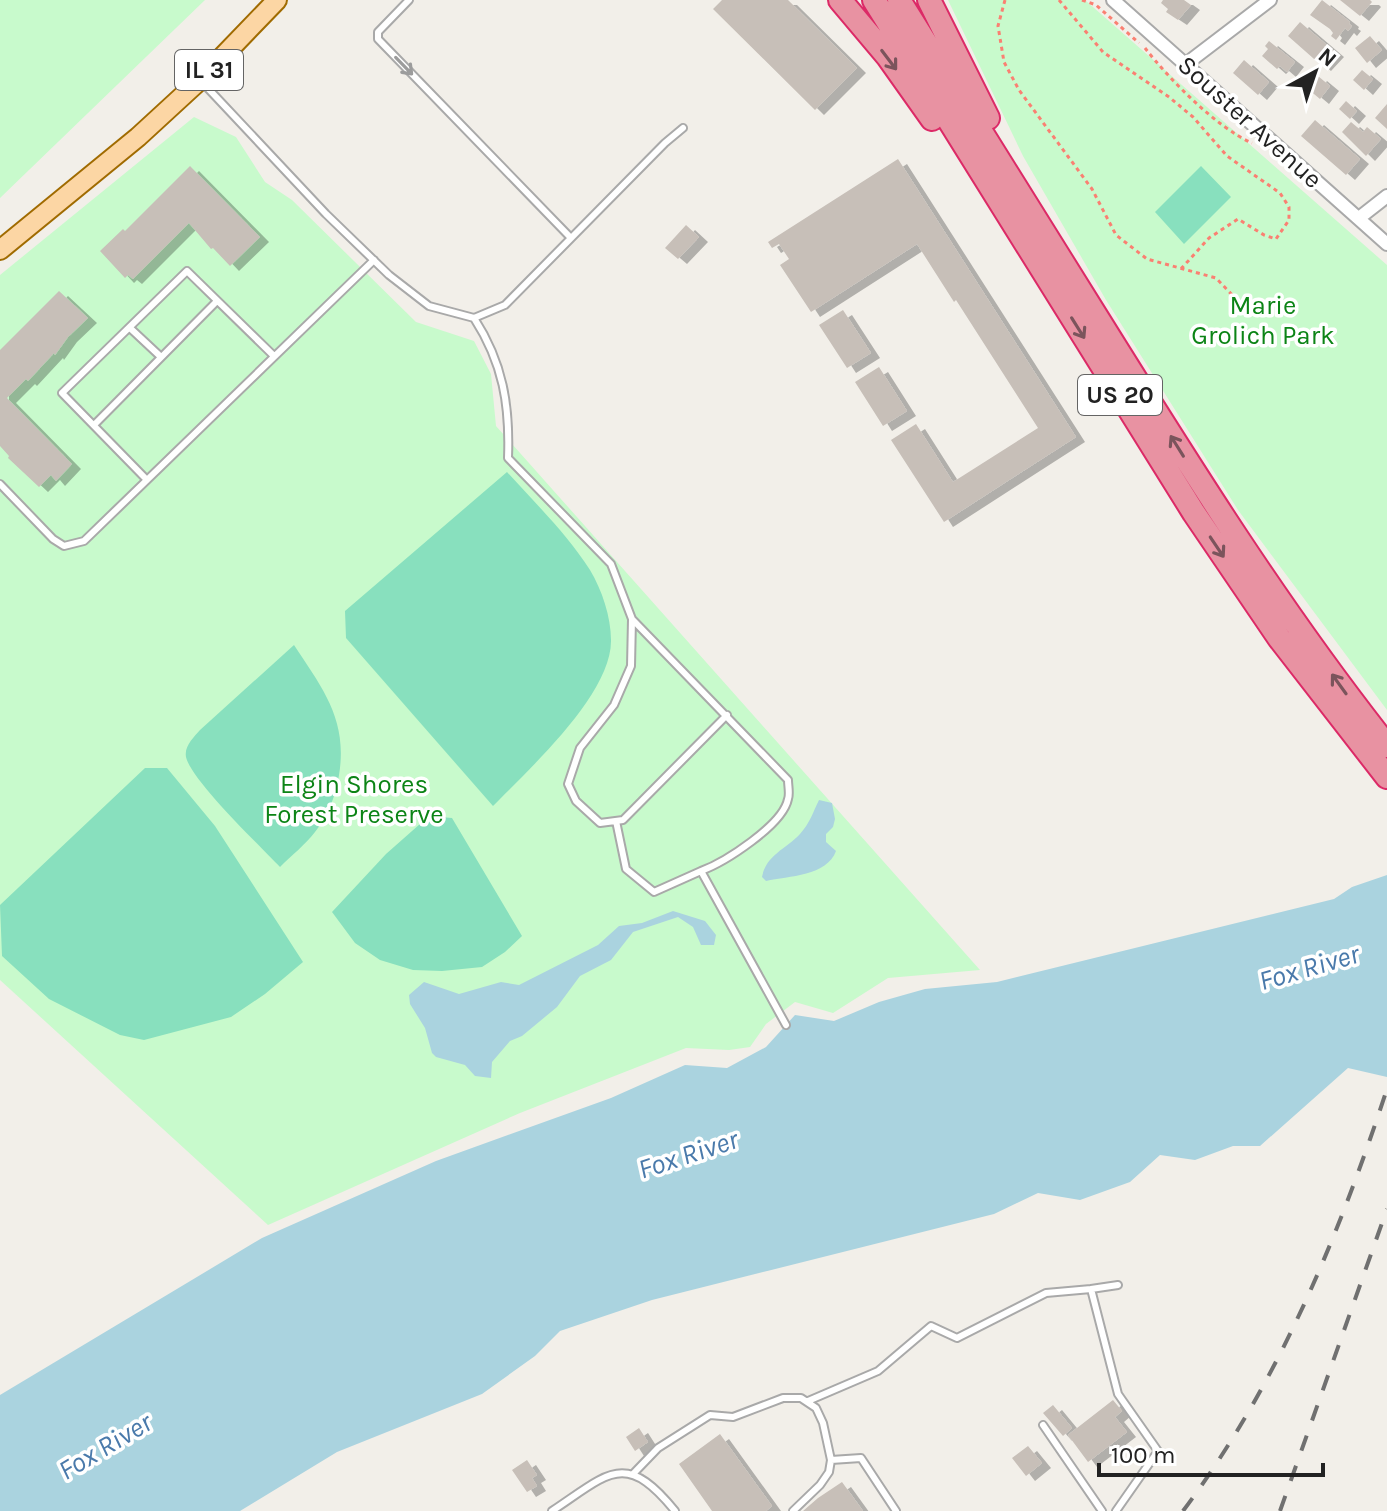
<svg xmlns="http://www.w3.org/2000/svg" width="1387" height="1511" viewBox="0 0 1387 1511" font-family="Karla,sans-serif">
<defs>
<filter id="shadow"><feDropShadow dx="9" dy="5" stdDeviation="0" flood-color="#0004"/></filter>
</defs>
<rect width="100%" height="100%" fill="#f2efe9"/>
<path fill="#c8facc" d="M0 0H205L0 198Z
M948 0H1085L1387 265V710L1238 510 1106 300 1023 156Z
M194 117 236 137 265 182 292 200 416 322 474 341 491 374 496 426 980 970 888 978 833 1013 795 1002 766 1024 750 1047 729 1050 686 1048 520 1113 268 1225 0 980V275Z"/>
<path fill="#88e0be" d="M1201 166 1231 197 1184 244 1155 212Z
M507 472C536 504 567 534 590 570 602 590 611 617 611 640 612 694 529 769 493 806L346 638 345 611Z
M294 645C323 689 348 720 339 775 336 795 328 816 315 832 305 845 292 855 280 867 260 846 191 780 186 757 184 746 194 737 200 730Z
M145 768H167L215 826 303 962 265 994 231 1017 144 1040 120 1035 49 999 2 956 0 905Z
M429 816 452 818 522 936 505 952 482 967 442 971 413 970 380 960 355 943 332 912 386 854Z"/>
<path fill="#aad3df" d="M819 800 832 803 835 819 833 827 826 834V842L836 851C827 876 789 876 766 881L762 877C766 855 786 849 800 834 810 823 813 812 819 800Z
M1387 875V1077L1348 1068 1260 1146H1233L1195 1160 1160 1155 1130 1182 1080 1200 1038 1193 994 1214 652 1300 560 1331 535 1356 482 1394 337 1452 240 1511H0V1395L262 1238 436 1161 611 1098 685 1065 727 1068 766 1047 795 1015 834 1021 879 1002 925 989 997 982 1334 899 1352 887Z
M673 911 705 921 716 935 714 945H701L693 927 678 917 633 932 611 960 580 976 557 1007 522 1036 510 1041 492 1062 491 1078 475 1076 465 1065 436 1057 432 1053 425 1028 410 1004 409 995 424 982 459 994 501 982 519 985 598 945 619 926 642 923Z"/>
<path fill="#c7bfb8" filter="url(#shadow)" d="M722 0H788L857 68 815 110 713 9Z
M1163 0H1184L1191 5 1178 20 1166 12 1168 9 1161 3Z
M1322 0 1350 22 1349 24 1352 26 1348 31 1345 28 1336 40 1331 36 1333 33 1330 29 1310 15Z
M1340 0H1370L1372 2 1360 16Z
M1300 22 1335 52 1322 66 1288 36Z
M1370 36 1382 50 1367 63 1355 48Z
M1269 41 1295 62 1287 72 1280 66 1277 69 1262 56 1268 49 1265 46Z
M1244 60 1269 82 1258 95 1233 73Z
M1362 70 1373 79 1364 90 1353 80Z
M1318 76 1330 86 1320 99 1308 89Z
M1346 101 1357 111 1350 119 1339 109Z
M1387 104V129L1375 118Z
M1315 120 1360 159 1346 175 1301 136Z
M1351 122 1363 132 1367 127 1381 139 1366 156 1342 132Z
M898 159 1076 437 944 522 891 440 916 424 953 482 1038 428 956 300 954 302 917 244 811 312 780 265 789 259 779 244 772 248 768 242Z
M190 166 260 237 230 266 213 248 211 249 189 223 133 279 128 275 125 278 100 251 123 229 125 231Z
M686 225 699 237 678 259 665 248Z
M59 291 88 318 68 337 55 355 54 353 28 381 26 379 7 398 72 464 56 481 51 475 39 487 8 458 9 456 0 446V350Z
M843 310 871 353 847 368 819 325Z
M879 367 907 411 883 426 855 382Z
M1113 1400 1122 1411 1115 1417 1127 1432 1088 1462 1068 1435Z
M1053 1405 1072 1428 1063 1436 1043 1413Z
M639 1428 648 1442 635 1451 626 1437Z
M720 1434 772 1506 766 1511H712L679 1464Z
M1028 1446 1042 1463 1026 1476 1012 1458Z
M527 1460 537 1475 532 1478 537 1486 527 1492 512 1470Z
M842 1482 863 1511H803L818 1498Z"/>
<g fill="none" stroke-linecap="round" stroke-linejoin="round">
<defs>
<path id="lane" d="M409 0 378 32V39L570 237
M202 82 326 214 389 275 429 306 474 318 505 305 665 143 683 128
M474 318C503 363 510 405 508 458L611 564 632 619 631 666 614 705 580 748 568 784 576 801 600 823 623 820 727 715
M130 328 161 357
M94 425 217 301
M147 480 62 393 187 271 274 356
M0 484 53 539 64 546 84 541 374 260
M632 619 788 780C788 786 790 794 788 799 783 825 725 862 701 871L786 1025
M616 821 626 869 654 892 701 871
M1091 1289 1118 1285
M808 1401 878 1371 931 1326 957 1338 1046 1293 1091 1289 1118 1394 1158 1451 1116 1511
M1043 1425 1102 1511
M831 1460 861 1458 896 1511
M633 1474 658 1448 710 1415 733 1417 783 1398H801L816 1408 823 1423 831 1460 829 1472 820 1485 793 1511
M552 1511C608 1474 625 1449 675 1511"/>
<path id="street" d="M1113 0 1387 244
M1186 64 1270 0
M1359 218 1387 196"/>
<path id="primary" d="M0 250 138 137 200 80 277 0"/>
<path id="highway" d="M840 0 888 57 932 119
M874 0 1194 513 1279 638 1387 777
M899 0C965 106 1032 212 1098 319 1189 465 1280 611 1387 746
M929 0 988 118"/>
</defs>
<use href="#lane" stroke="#a9a9a9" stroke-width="10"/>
<use href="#street" stroke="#a9a9a9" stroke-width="16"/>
<use href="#primary" stroke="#a06b00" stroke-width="22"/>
<use href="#highway" stroke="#dc2a67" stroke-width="26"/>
<path stroke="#fa8072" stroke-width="3" stroke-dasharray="4 4" stroke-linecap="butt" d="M1005 0 998 26 1004 62 1019 90 1092 189 1116 235 1147 259 1216 278 1238 301 1259 316
M1059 0 1103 52 1169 97 1193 117 1227 156 1280 193 1289 207V220L1276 239 1264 235 1238 219 1209 238 1180 270
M1082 0 1096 5 1139 43
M1145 48C1169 79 1217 128 1252 143"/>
<use href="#lane" stroke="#fff" stroke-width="6"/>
<use href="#street" stroke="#fff" stroke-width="12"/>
<use href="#primary" stroke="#fcd6a4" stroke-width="18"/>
<use href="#highway" stroke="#e892a2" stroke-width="22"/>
<path stroke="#707070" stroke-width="4" stroke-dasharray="16 16" stroke-linecap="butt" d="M1183 1511C1278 1384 1338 1238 1387 1089
M1280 1511 1387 1209"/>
</g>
<defs><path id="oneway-shaft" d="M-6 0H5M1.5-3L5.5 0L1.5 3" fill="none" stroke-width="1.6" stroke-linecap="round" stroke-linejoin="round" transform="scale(2)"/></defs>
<g stroke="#7b545c">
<use href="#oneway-shaft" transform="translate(889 60) rotate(53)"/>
<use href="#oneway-shaft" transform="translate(1078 328) rotate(58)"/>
<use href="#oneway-shaft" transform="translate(1177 446) rotate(-122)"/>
<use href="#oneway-shaft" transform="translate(1217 547) rotate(56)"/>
<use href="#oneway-shaft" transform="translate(1339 684) rotate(-126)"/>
</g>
<use stroke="#9c9c9c" href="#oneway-shaft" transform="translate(404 66) rotate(46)"/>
<g text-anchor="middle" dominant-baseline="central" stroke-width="7" stroke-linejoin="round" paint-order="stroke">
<g fill="#fff" stroke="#646464" stroke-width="2">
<rect x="175" y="50" width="68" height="40" rx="6"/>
<rect x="1078" y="375" width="84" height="40" rx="6"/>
</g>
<g font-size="24" font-weight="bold" fill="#222">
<text x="209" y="70">IL 31</text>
<text x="1120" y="395">US 20</text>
</g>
<g font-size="26" fill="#222" stroke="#fff">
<text transform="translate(1250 122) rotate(42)">Souster Avenue</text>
</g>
<g font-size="26" fill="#0c8416" stroke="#fff">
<text x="1263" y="305">Marie<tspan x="1263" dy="30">Grolich Park</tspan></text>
<text x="354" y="784">Elgin Shores<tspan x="354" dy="30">Forest Preserve</tspan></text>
</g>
<g font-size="28" font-style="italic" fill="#4a7aab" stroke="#fff">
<text transform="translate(1309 967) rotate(-16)">Fox River</text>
<text transform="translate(688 1154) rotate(-18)">Fox River</text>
<text transform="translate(105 1446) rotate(-31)">Fox River</text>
</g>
</g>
<g transform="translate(1315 72) rotate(40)" stroke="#ffffff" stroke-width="6" paint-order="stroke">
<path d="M0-6L14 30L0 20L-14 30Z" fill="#222222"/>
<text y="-12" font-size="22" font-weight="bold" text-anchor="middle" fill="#222222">N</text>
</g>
<path d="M1099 1463v12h224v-12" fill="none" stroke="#222222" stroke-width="4"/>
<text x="1111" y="1463" font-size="24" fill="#222222" stroke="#ffffff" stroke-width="6" paint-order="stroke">100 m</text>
</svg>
